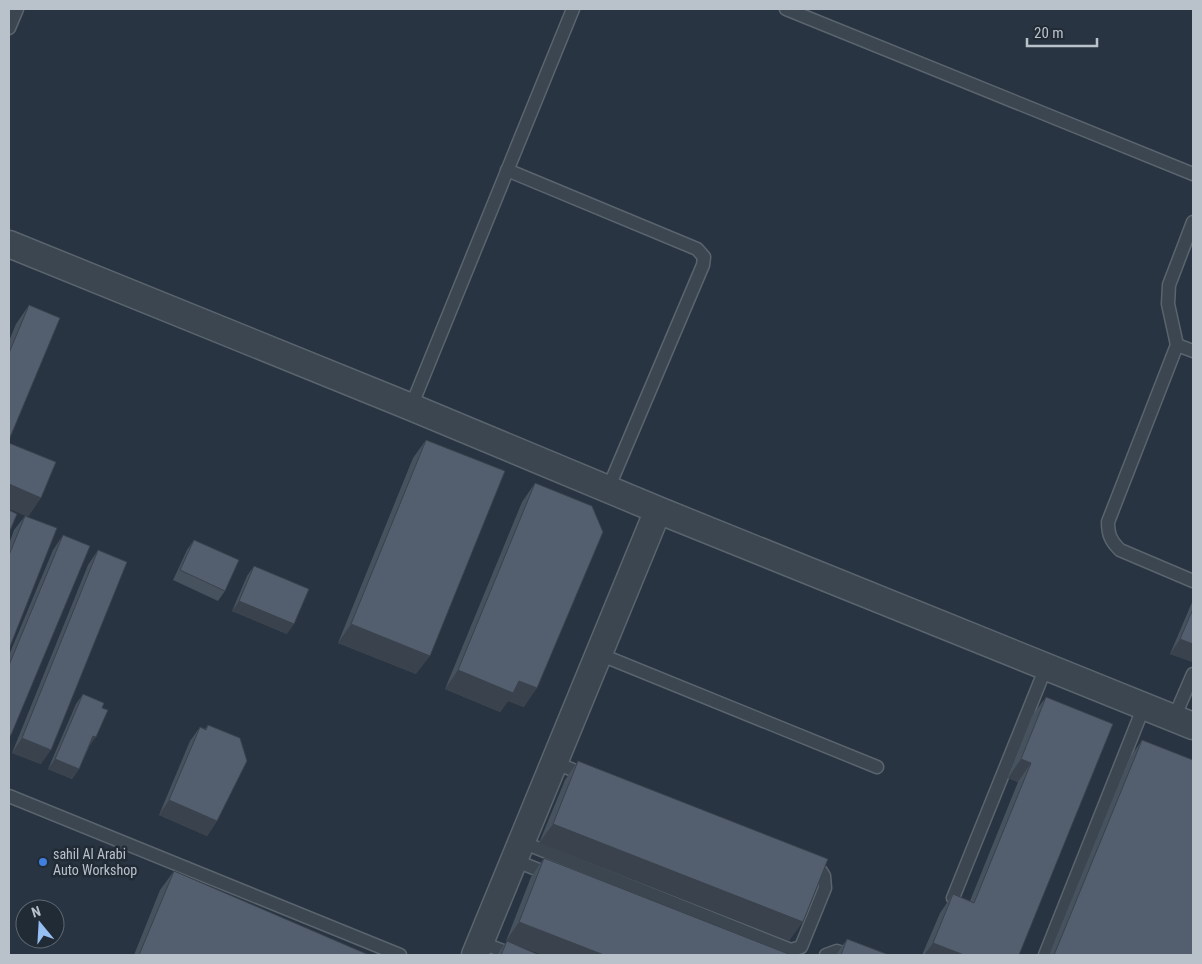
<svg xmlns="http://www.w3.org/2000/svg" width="1202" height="964" viewBox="0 0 1202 964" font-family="'Roboto Condensed',sans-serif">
<rect width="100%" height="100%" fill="#283441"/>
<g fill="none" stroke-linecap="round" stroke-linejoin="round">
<defs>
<path id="lane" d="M786 9 1193 174
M9 28 17 9
M507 170 697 249 704 257 703 265 608 489
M1193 222 1169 285 1168 304 1177 345 1108 522C1108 535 1111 541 1120 550L1193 581
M1177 345 1193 351
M411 407 573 9
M599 654 877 767
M1174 718 1193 674
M554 762 587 776
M9 796 400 955
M522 842 791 950 801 947 825 888 824 876 821 871 808 864
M514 860 551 875
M953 898 1046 667
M480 942 513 955
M826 955 837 951 849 955
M1045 955 1144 706"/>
<path id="street" d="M9 244 411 407 658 510 1193 726
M475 955 658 510"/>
</defs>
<use href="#lane" stroke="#5a646e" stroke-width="15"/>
<use href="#street" stroke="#5a646e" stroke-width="29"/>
<use href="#lane" stroke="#3c4651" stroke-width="12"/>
<use href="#street" stroke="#3c4651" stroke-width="26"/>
</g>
<path fill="#47525f" d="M29 305 9 440V341L16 324Z
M426 440 416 674 338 643 413 458Z
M535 483 524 707 508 701 500 712 445 689 522 502Z
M25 516 9 649V544L14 530Z
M63 535 11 735 9 739V655L53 550Z
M194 540 225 591 218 601 173 580 187 550Z
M98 550 41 764 12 753 88 565Z
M254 566 287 634 232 611 247 576Z
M1193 600V662L1170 654Z
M83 694 89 747 79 769 72 779 48 769 76 704Z
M1046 697 1019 955H922L940 913 953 894 970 901 1018 782 1008 778 1032 716Z
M208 725 217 821 207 836 159 815 190 741 200 727 205 729Z
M1142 740 1193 955H1049L1129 759Z
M578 761 789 941 539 843 565 780Z
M544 858 791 955H543L506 941 531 877Z
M174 871 369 955H134L160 890Z
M847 939 889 955H836Z
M507 941 539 955H497Z"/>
<path fill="#3a424d" d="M9 484 41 498 28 517 9 509Z
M239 601 294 624 287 634 232 611Z
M351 624 430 656 416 674 338 643Z
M1180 639 1193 644V662L1170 654Z
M458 670 519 681 537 688 524 707 508 701 500 712 445 689Z
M93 736 96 737 89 747 86 746Z
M22 738 51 750 41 764 12 753Z
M55 759 79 769 72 779 48 769Z
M1021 759 1031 763 1018 782 1008 778Z
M169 800 217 821 207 836 159 815Z
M553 824 803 922 789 941 539 843Z
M519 922 604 955H543L506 941Z
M933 943 964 955H924Z"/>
<path fill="#535f6e" stroke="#3a424d" d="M29 305 60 318 9 440V353Z
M426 440 505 471 430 656 351 624Z
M9 443 56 462 41 498 9 484Z
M535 483 592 506 603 532 537 688 519 681 513 693 458 670Z
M9 510 17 514 9 533Z
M25 516 57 528 9 649V555Z
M63 535 90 546 11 735 9 734V665Z
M194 540 239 560 225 591 180 570Z
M98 550 127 562 51 750 22 738Z
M254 566 309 589 294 624 239 601Z
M1193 609V644L1180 639Z
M83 694 104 703 102 708 108 710 96 737 93 736 79 769 55 759Z
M1046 697 1113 724 1019 955H964L933 943 953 894 974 903 1031 763 1021 759Z
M208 725 240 738 247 761 217 821 169 800 200 727 206 730Z
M1142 740 1193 760V955H1054Z
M578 761 828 859 803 922 553 824Z
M544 858 791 955H604L519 922Z
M174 871 369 955H139Z
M847 939 889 955H841Z
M507 941 539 955H501Z"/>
<circle fill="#3f7fe0" stroke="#212b36" stroke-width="2" cx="43" cy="862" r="5"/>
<g text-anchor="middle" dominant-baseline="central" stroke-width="5" stroke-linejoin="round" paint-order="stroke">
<g font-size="14" fill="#b9c1cb" stroke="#212b36" text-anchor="start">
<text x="53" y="854">sahil Al Arabi<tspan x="53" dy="16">Auto Workshop</tspan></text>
</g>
</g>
<rect width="1202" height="964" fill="none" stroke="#b9c1cb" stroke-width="20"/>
<g transform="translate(40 924) rotate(342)"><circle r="24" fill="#212b36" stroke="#5e6772"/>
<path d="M0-4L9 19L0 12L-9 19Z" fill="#96bff3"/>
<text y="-8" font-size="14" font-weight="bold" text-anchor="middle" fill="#b9c1cb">N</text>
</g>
<path d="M1027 38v8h70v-8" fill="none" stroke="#b9c1cb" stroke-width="2.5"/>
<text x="1034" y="38" font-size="15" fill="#b9c1cb" stroke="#212b36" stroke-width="4" paint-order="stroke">20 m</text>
</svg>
